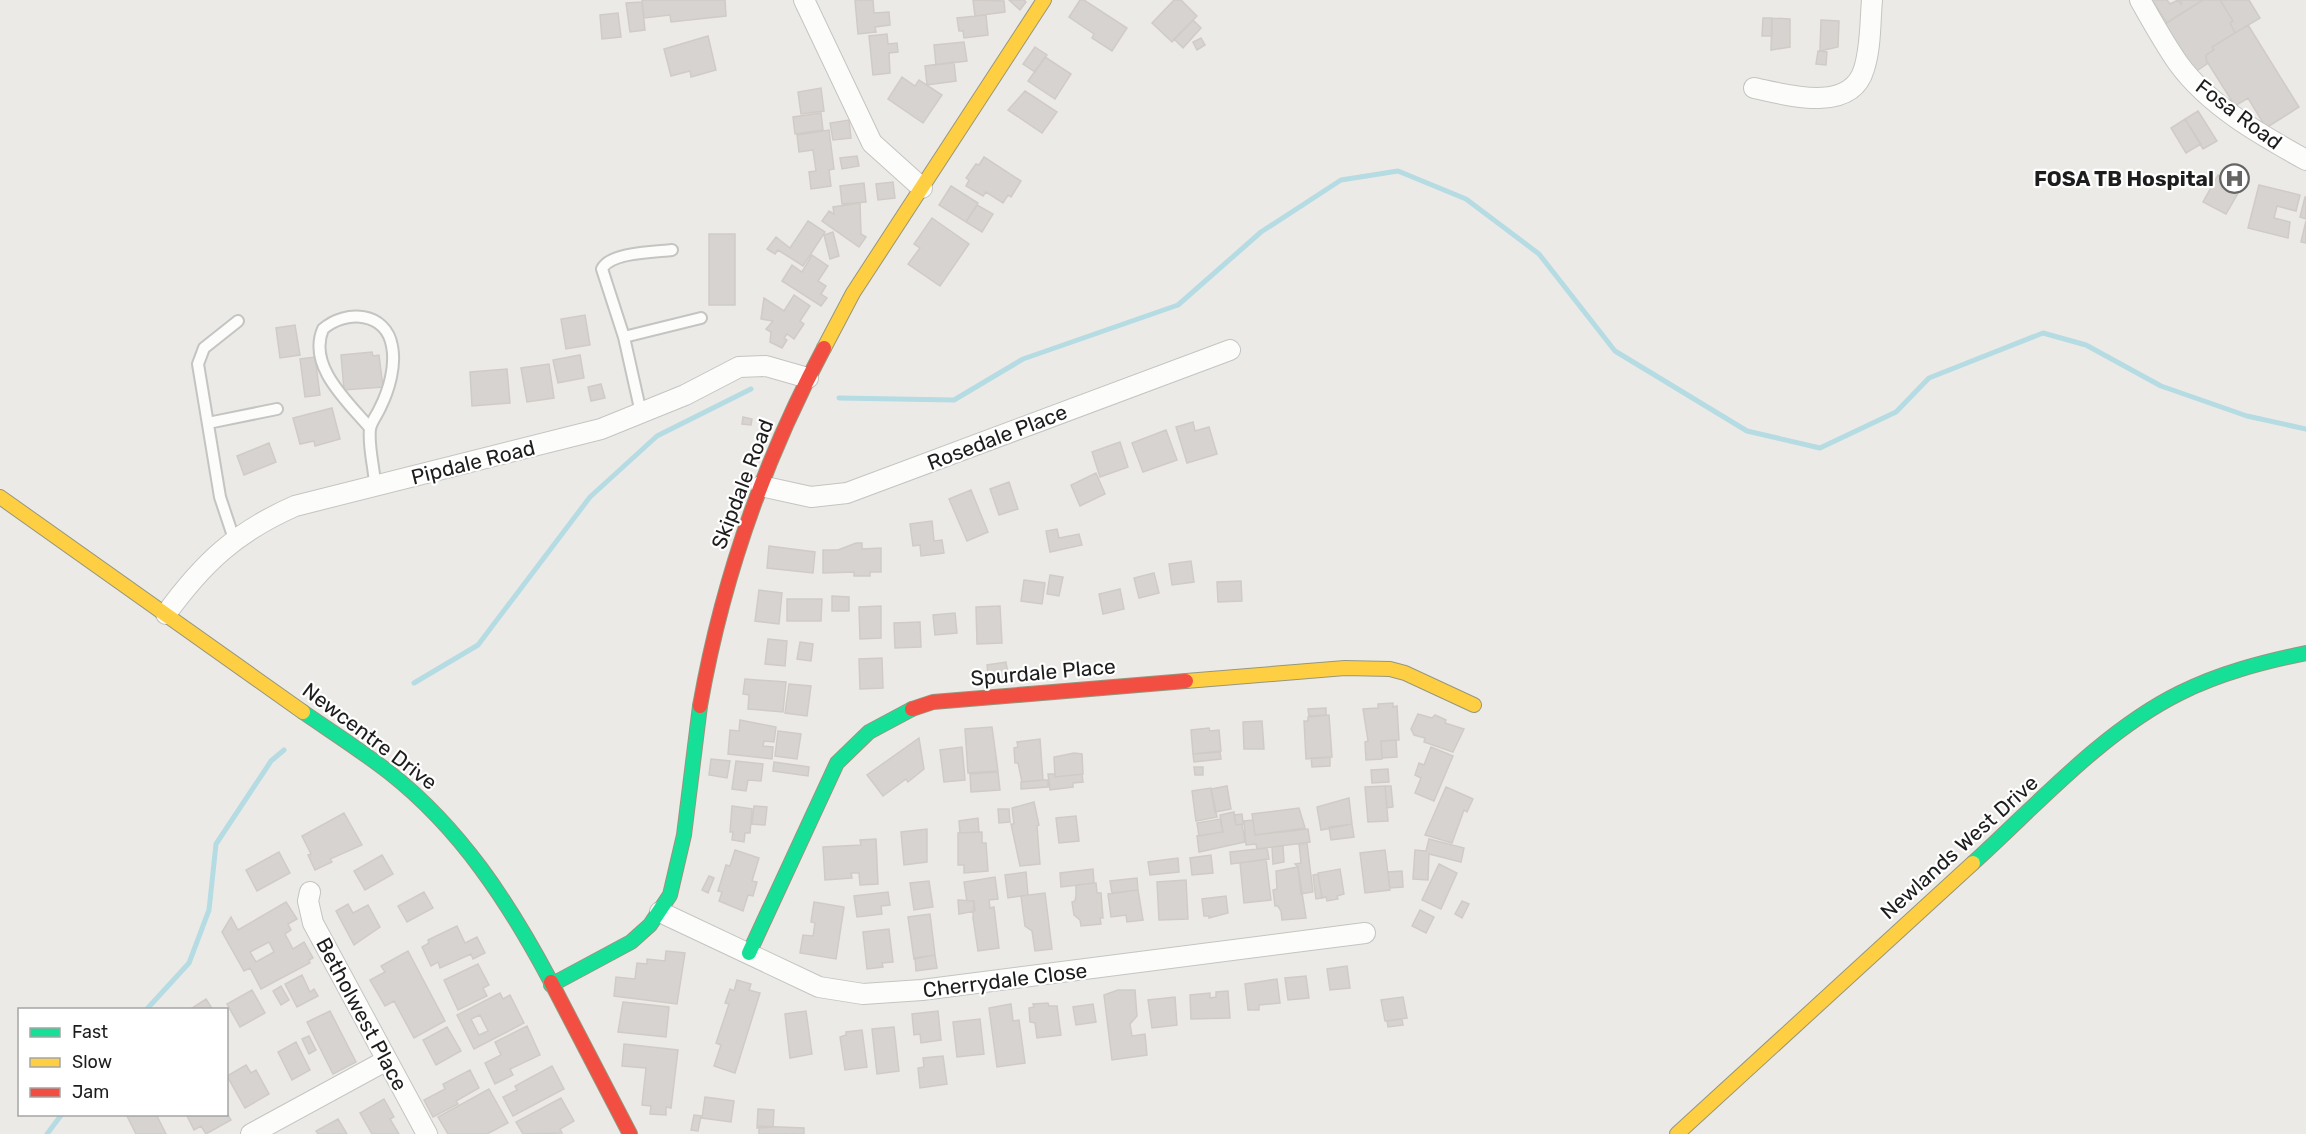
<svg xmlns="http://www.w3.org/2000/svg" width="2306" height="1134" viewBox="0 0 2306 1134" font-family="Rubik,sans-serif">
<rect width="100%" height="100%" fill="#eceae6"/>
<g fill="none" stroke-linecap="round" stroke-linejoin="round">
<path stroke="#b5dbe3" stroke-width="5" d="M839 398 954 400 1023 359 1178 305 1261 232 1341 180 1398 171 1466 199 1539 254 1615 351 1747 431 1820 448 1896 412 1929 378 2043 333 2086 345 2161 386 2247 416 2306 429
M414 683 478 645 590 497 657 436 751 389
M146 1010 189 963 209 910 216 844 271 761 284 750
M47 1134 62 1114"/>
</g>
<path fill="#d7d3d0" stroke="#d0cbc7" stroke-width="1.5" fill-rule="evenodd" d="M642 0H725L726 16 671 22 670 15 644 18Z
M855 0H873L874 13 889 12 890 25 875 27 876 32 858 34Z
M973 0 1004 1 1005 12 975 16Z
M1009 0H1024L1026 2 1020 10Z
M1080 0H1084L1127 28 1112 51 1092 38 1094 34 1069 17Z
M1174 0H1181L1197 16 1172 42 1152 23Z
M2152 0H2167L2170 4 2178 0 2182 5 2180 0H2203L2167 23Z
M2203 0H2220L2233 21 2230 23 2235 33 2212 47 2214 50 2206 55 2207 64 2195 72 2163 25Z
M2220 0H2249L2260 18 2235 33 2230 23 2233 21Z
M642 2 645 30 630 32 626 3Z
M618 13 621 37 602 39 600 15Z
M986 15 988 35 964 38 963 31H959L957 18Z
M1763 18H1772V36H1762Z
M1772 18 1790 19V47L1771 50Z
M1193 20 1201 28 1183 48 1174 39Z
M1821 20 1839 21 1838 47 1820 51Z
M2248 25 2299 107 2266 128 2248 98 2235 106 2206 60V55L2214 50 2212 47Z
M887 34 888 44 897 43 898 52 889 53 890 73 873 75 869 36Z
M708 36 716 70 691 77 690 71 671 76 664 49Z
M1201 38 1205 45 1197 50 1193 42Z
M964 42 967 61 936 65 934 45Z
M1035 47 1047 55 1035 72 1023 64Z
M1818 51 1827 52 1826 65 1816 64Z
M1045 57 1071 74 1055 99 1028 81Z
M954 62 956 81 927 85 925 66Z
M902 77 915 86 919 80 942 95 923 123 888 99Z
M821 88 824 111 801 114 798 92Z
M1025 91 1057 112 1042 133 1008 110Z
M2198 111 2217 141 2203 149 2185 119Z
M821 113 823 130 795 134 793 117Z
M2185 119 2201 144 2186 153 2171 128Z
M849 120 851 138 833 140 830 123Z
M829 130 834 169 829 170 831 186 811 189 809 172 816 171 813 150 799 152 797 135Z
M857 156 859 166 842 169 840 158Z
M984 157 1021 181 1011 197 1008 195 1003 203 986 192 983 196 966 186 969 180 966 178 976 164 979 165Z
M2218 175 2241 188 2226 214 2203 202Z
M893 182 895 198 878 200 876 184Z
M864 183 866 202 842 204 840 186Z
M2259 185 2300 195 2296 211 2277 206 2274 218 2290 222 2288 238 2248 228Z
M951 186 978 203 966 222 939 205Z
M2305 197H2306V219L2300 217Z
M860 203 861 234 866 237 859 247 822 221 829 211 834 214 833 207Z
M977 205 993 214 982 232 966 222Z
M932 218 969 244 940 286 908 264 920 248 914 244Z
M808 221 825 232 803 266 778 250 775 254 767 249 776 237 790 248Z
M2306 221V243L2301 242Z
M833 232 839 256 830 259 824 235Z
M709 234H735V305H709Z
M812 255 828 266 818 281 826 286 821 294 827 298 821 306 782 281 792 265 802 272Z
M794 295 810 306 800 321 804 324 794 339 787 334 784 338 787 340 782 348 770 342 771 332 766 329 773 321 761 319 764 298 784 311Z
M585 315 590 345 566 349 561 319Z
M295 325 300 355 280 358 276 328Z
M372 352 373 356 379 355 383 387 344 390 341 355Z
M580 355 584 378 558 383 553 360Z
M315 357 320 395 305 397 300 359Z
M549 364 554 398 527 402 521 368Z
M507 369 510 403 472 406 470 372Z
M601 384 605 398 591 401 588 387Z
M332 408 340 439 315 446 314 441 300 444 293 418Z
M743 417 752 419 751 425 742 424Z
M1193 422 1195 431 1209 427 1217 454 1187 463 1176 427Z
M1166 430 1177 460 1143 472 1132 443Z
M1120 442 1128 467 1100 477 1092 452Z
M269 443 276 462 244 475 237 456Z
M1096 473 1105 494 1080 506 1071 485Z
M1009 482 1018 509 999 515 990 489Z
M971 490 988 532 967 541 949 499Z
M932 521 934 541 942 540 944 553 921 556 920 545 913 546 910 524Z
M1057 529 1059 538 1079 534 1082 545 1050 552 1046 531Z
M856 543H862V549L881 548V572H870V576H854V572L823 573V550H838Z
M769 546 815 552 813 573 767 568Z
M1191 561 1194 582 1172 585 1169 564Z
M1154 573 1159 593 1139 598 1134 578Z
M1050 575 1063 577 1059 596 1047 594Z
M1024 580 1045 583 1042 604 1021 601Z
M1241 581 1242 601 1218 602 1217 582Z
M1120 589 1124 609 1103 614 1099 594Z
M759 590 782 593 779 624 755 621Z
M832 596 849 597V611H832Z
M787 599H822L821 621H787Z
M881 606V638L860 639 859 607Z
M1000 606 1002 643 977 644 976 607Z
M955 613 957 633 935 635 933 615Z
M920 622 921 647 895 648 894 623Z
M768 639 787 641 785 666 765 664Z
M800 642 813 644 811 661 797 659Z
M882 658 883 688 860 689 859 659Z
M1006 662 1009 680 989 683 987 665Z
M745 679 786 682 783 712 748 709 749 695 743 694Z
M789 684 811 686 807 716 785 713Z
M1393 703V707L1397 706 1399 740 1381 741 1382 759 1366 760 1365 742 1368 741 1363 709 1378 708V704Z
M1326 708V715L1309 716 1308 709Z
M1418 714 1432 718 1435 715 1446 720 1445 723 1464 729 1453 752 1424 742 1425 738 1414 735 1411 729Z
M1329 715 1332 757 1306 759 1304 721H1308V717Z
M740 720 776 727 774 742 764 741 763 746 773 747 772 759 728 754 730 730 739 731Z
M1262 721 1264 749H1244L1243 722Z
M992 727 998 771 968 773 965 729Z
M1209 728 1210 731 1219 730 1221 751 1193 754 1191 730Z
M778 731 801 734 797 759 775 756Z
M919 738 924 769 908 782 906 779 883 796 867 775Z
M1040 739 1043 780 1022 782 1018 763H1015L1014 748 1018 747 1017 742Z
M1396 740 1397 757 1382 758 1381 741Z
M962 747 965 780 944 782 940 750Z
M1431 747 1453 756 1434 801 1415 793 1421 778 1415 775 1419 763 1424 765Z
M1220 752 1221 759 1194 762 1193 754Z
M1074 753 1082 754 1083 774 1055 777 1054 757Z
M1330 757V766L1312 767 1311 758Z
M711 759 730 761 727 778 709 775Z
M736 761 763 764 761 781 748 780 746 791 732 789Z
M774 762 809 767 808 776 773 771Z
M1194 767H1203V775H1195Z
M1388 769 1389 782 1372 783 1371 770Z
M998 772 1000 790 971 792 970 774Z
M1048 774H1055V777L1082 774 1083 782 1073 783V787L1050 790Z
M1043 780H1048V787L1021 789V782Z
M1227 786 1231 809 1215 812 1211 789Z
M1385 786 1388 821 1368 822 1365 787Z
M1385 786H1391L1393 807 1387 808Z
M1446 787 1473 799 1467 812 1464 810 1452 843 1425 835Z
M1211 788 1217 817 1196 821 1192 791Z
M1349 798 1352 824 1321 830 1317 807Z
M1034 802 1039 825 1037 826 1040 864 1020 866 1011 824H1014L1012 808Z
M732 806 752 809 750 833H745L744 842 732 840 733 832H730Z
M754 806 767 807 765 825 752 824Z
M1299 808 1305 828 1255 835 1252 814Z
M998 809H1009L1010 822 999 823Z
M1234 812 1236 825 1242 824 1245 842 1199 852 1197 836 1223 832 1220 815Z
M344 813 362 845 330 859 332 862 315 870 308 855 311 854 302 836Z
M1242 814 1243 824 1236 825 1234 815Z
M1076 816 1079 841 1059 843 1056 818Z
M978 818 979 832 960 833 959 821Z
M1220 819 1223 832 1199 836 1197 823Z
M1253 820 1255 835 1308 829 1310 842 1257 849 1256 844 1246 845 1244 821Z
M1352 824 1354 837 1331 840 1329 827Z
M927 829V862L904 865 901 832Z
M982 832V843H986L988 871 964 873V865H958V833Z
M876 839 878 884 860 885 859 873H851L852 878 825 880 823 847 861 845 860 840Z
M1429 839 1464 848 1461 862 1429 854 1428 880 1413 879 1415 850 1426 851Z
M1307 843 1313 892 1301 894 1298 867 1295 864 1301 863 1299 844Z
M1283 846 1284 862 1273 864 1272 847Z
M1267 848 1269 859 1231 864 1230 852Z
M735 850 759 858 752 881 757 882 753 896 748 895 743 911 719 901 722 892 718 891 726 865 730 866Z
M1385 850 1390 890 1365 893 1360 853Z
M279 852 290 873 257 891 246 870Z
M382 855 393 874 365 890 354 871Z
M1211 855 1213 873 1192 875 1190 858Z
M1178 858 1179 872 1150 875 1148 862Z
M1266 859 1271 900 1244 903 1240 863Z
M1439 864 1457 873 1441 909 1422 900Z
M1298 867 1306 918 1282 920 1281 911 1278 906H1275L1273 890 1277 889 1276 871Z
M1093 869 1094 883 1061 887 1060 873Z
M1340 869 1344 894 1337 896 1338 899 1327 901 1326 897 1322 898 1318 873Z
M1402 871 1403 887 1390 888 1388 872Z
M1026 872 1028 895 1008 898 1005 875Z
M1318 874 1322 898 1316 899 1313 875Z
M709 876 714 878 708 893 702 890Z
M995 877 998 899 989 900 990 908 994 907 999 948 978 951 973 918 974 901 967 902 964 882Z
M1137 878 1138 890 1112 893 1110 881Z
M1186 880 1188 919 1159 920 1157 882Z
M929 881 933 907 914 910 910 883Z
M1096 883 1097 893H1101L1103 918H1100L1101 924 1081 926 1080 920 1074 915 1072 902 1075 901 1076 896V885Z
M1138 890 1143 920 1127 922 1126 915 1111 917 1108 894Z
M424 892 433 908 407 922 398 906Z
M888 892 890 905 881 906 882 914 857 917 854 896Z
M1045 893 1052 949 1035 951 1032 931 1025 926 1021 896Z
M1226 896 1228 913 1209 918V916H1204L1202 899Z
M958 900 974 901 975 911 959 914Z
M1462 901 1469 904 1462 918 1455 914Z
M286 902 297 919 288 924 291 930 285 934 293 949 304 942 313 958 309 960 310 963 261 989 250 968 244 971 222 932 231 917 238 930ZM269 942 274 952 256 962 250 952Z
M814 902 844 907 836 959 800 953 803 935 813 936 815 923 811 922Z
M348 904 353 913 368 905 380 927 354 945 336 911Z
M1420 910 1434 917 1426 933 1412 926Z
M930 914 935 955 914 959 908 917Z
M457 926 465 943 477 937 485 953 473 959 471 954 440 968 438 962 431 966 422 947 429 943 428 940Z
M889 929 893 962 882 963 883 967 867 969 863 932Z
M408 951 445 1021 414 1038 394 1001 385 1006 370 980 385 972 381 966Z
M666 951 685 953 677 1004 614 996 616 977 635 979 637 963 647 964V959L665 961Z
M935 955 937 968 916 971 915 958Z
M478 964 489 985 483 988 487 996 458 1010 444 980Z
M1347 966 1350 988 1330 990 1327 969Z
M302 975 310 992 314 989 318 996 297 1007 285 984Z
M1306 976 1309 998 1288 1000 1285 978Z
M1277 979 1280 1003 1259 1005V1010H1248L1245 984Z
M737 980 751 984 749 990 760 993 735 1073 714 1066 721 1045 716 1043 729 1004 725 1003 730 989 734 991Z
M281 986 289 1000 281 1005 273 991Z
M252 990 265 1013 240 1027 227 1004Z
M1118 990H1135L1137 1016 1130 1024 1132 1036 1145 1034 1147 1055 1112 1060 1104 995Z
M1228 991 1230 1018 1191 1019 1190 995 1210 993V998L1216 997V992Z
M500 993 503 999 510 995 524 1023 474 1049 457 1015ZM480 1015 488 1031 479 1035 471 1019Z
M1175 997 1177 1025 1152 1028 1148 1000Z
M1403 997 1407 1018 1385 1021 1381 1000Z
M206 999 213 1010H189Z
M623 1002 669 1007 666 1037 618 1032Z
M1048 1003 1049 1006H1057L1061 1035 1037 1038 1035 1023 1030 1022 1029 1008 1034 1007 1033 1004Z
M1011 1004 1013 1021 1019 1020 1025 1063 997 1067 989 1008Z
M1093 1004 1096 1022 1076 1025 1073 1007Z
M330 1011 356 1062 333 1074 307 1022Z
M806 1011 812 1054 790 1058 785 1014Z
M938 1011 941 1040 921 1043 920 1034 914 1035 912 1014Z
M980 1019 984 1054 957 1057 953 1022Z
M1402 1019 1403 1025 1388 1027 1387 1021Z
M527 1026 540 1055 510 1069 513 1075 495 1084 485 1063 501 1055 495 1042Z
M447 1027 461 1051 436 1065 423 1040Z
M894 1027 899 1071 877 1074 872 1029Z
M862 1030 867 1067 845 1070 840 1037 846 1035V1032Z
M309 1036 316 1050 309 1054 302 1039Z
M296 1042 310 1070 292 1080 278 1052Z
M624 1044 678 1050 671 1108 666 1107V1115L650 1114 651 1106 642 1105 646 1068 622 1066Z
M943 1056 947 1084 920 1088 918 1068 924 1067 923 1058Z
M246 1065 251 1073 256 1070 269 1094 245 1108 227 1076Z
M552 1066 564 1089 513 1116 503 1097 517 1090 515 1086Z
M470 1070 479 1088 456 1101 458 1104 433 1117 424 1100 445 1089 443 1084Z
M489 1089 508 1123 487 1134H448L438 1117Z
M705 1097 734 1101 731 1122 702 1118Z
M561 1098 574 1121 560 1129 562 1133 523 1134 516 1122Z
M384 1099 394 1117 390 1119 399 1134H372L360 1113Z
M758 1109 774 1110 773 1127 757 1128Z
M226 1112 231 1120 206 1134 201 1126 194 1130 187 1116 226 1114Z
M126 1114H156L166 1134H136Z
M694 1115 701 1116 698 1131 691 1130Z
M338 1119 347 1134H318L316 1131Z
M759 1126 804 1128V1134H759Z"/>
<g fill="none" stroke-linecap="round" stroke-linejoin="round">
<defs>
<path id="lane" d="M624 337 701 318
M641 413 624 337 602 269C610 252 655 252 672 250
M208 423 277 409
M370 428C348 402 307 366 323 329 346 309 386 312 392 346 396 366 389 390 380 408 377 415 371 422 370 429 368 446 374 467 375 484
M234 539 220 497 198 364 204 348 238 321"/>
<path id="street" d="M804 0 872 143 922 188
M2140 0C2152 21 2164 43 2178 63 2209 106 2261 135 2306 160
M1754 88C1787 95 1851 114 1864 69 1871 47 1870 23 1872 0
M761 486 811 497 847 493 1230 350
M166 614C203 563 236 532 295 506L601 429 685 395 739 367 766 366 808 378
M310 892 308 901 313 923 427 1134
M660 912 819 987 863 994 922 990 1365 933
M251 1134 387 1060"/>
<path id="fast" d="M303 712C332 732 362 751 390 773 461 829 509 903 551 982
M1973 863C2037 805 2103 731 2180 693 2220 673 2263 662 2306 653
M749 953 837 763 869 732 912 709
M551 985 631 942 650 925 670 895 684 835 700 706"/>
<path id="slow" d="M824 348 853 293 1044 0
M0 497 303 712
M1186 681 1345 668 1390 669 1405 673 1474 705
M1677 1134 1973 863"/>
<path id="jam" d="M700 706C722 581 764 460 824 348
M912 709 933 702 1186 681
M551 982 630 1134"/>
</defs>
<use href="#lane" stroke="#c4c4c2" stroke-width="14"/>
<use href="#street" stroke="#c4c4c2" stroke-width="22"/>
<use href="#fast" stroke="#96967d" stroke-width="16"/>
<use href="#slow" stroke="#96967d" stroke-width="16"/>
<use href="#jam" stroke="#96967d" stroke-width="16"/>
<use href="#lane" stroke="#fcfcfb" stroke-width="10"/>
<use href="#street" stroke="#fcfcfb" stroke-width="20"/>
<use href="#fast" stroke="#16e098" stroke-width="14"/>
<use href="#slow" stroke="#ffcf43" stroke-width="14"/>
<use href="#jam" stroke="#f24e42" stroke-width="14"/>
</g>
<defs>
<symbol id="hospital-ring" viewBox="-11 -11 22 22"><circle r="9.5" fill="#fff" stroke="#656563" stroke-width="1.5"/><path d="M-5-5h3v3.5h4V-5h3V5h-3V1.5h-4V5h-3Z" fill="#656563"/></symbol>
</defs>
<g fill-rule="evenodd">
<use href="#hospital-ring" x="2218" y="162" width="33" height="33"/>
</g>
<g text-anchor="middle" dominant-baseline="central" stroke-width="4.5" stroke-linejoin="round" paint-order="stroke">
<g font-size="21" fill="#1d1d1d" stroke="#fff">
<text transform="translate(2239 114) rotate(37)">Fosa Road</text>
<text transform="translate(997 437) rotate(-21)">Rosedale Place</text>
<text transform="translate(473 462) rotate(-14)">Pipdale Road</text>
<text transform="translate(742 484) rotate(-69)">Skipdale Road</text>
<text transform="translate(1043 672) rotate(-5)">Spurdale Place</text>
<text transform="translate(370 736) rotate(37)">Newcentre Drive</text>
<text transform="translate(1959 847) rotate(-42)">Newlands West Drive</text>
<text transform="translate(1005 980) rotate(-7)">Cherrydale Close</text>
<text transform="translate(362 1014) rotate(62)">Betholwest Place</text>
</g>
<g font-size="21" font-weight="bold" fill="#1d1d1d" stroke="#fff" text-anchor="end">
<text x="2214" y="178">FOSA TB Hospital</text>
</g>
</g>
<rect x="18" y="1008" width="210" height="108" fill="#ffffff" stroke="#a5a5a5" stroke-width="1.5"/>
<rect x="30" y="1028" width="30" height="9" fill="#16e098" stroke="#a5a5a5" stroke-width="1.5"/>
<text x="72" y="1038" font-size="18" fill="#1d1d1d">Fast</text>
<rect x="30" y="1058" width="30" height="9" fill="#ffcf43" stroke="#a5a5a5" stroke-width="1.5"/>
<text x="72" y="1068" font-size="18" fill="#1d1d1d">Slow</text>
<rect x="30" y="1088" width="30" height="9" fill="#f24e42" stroke="#a5a5a5" stroke-width="1.5"/>
<text x="72" y="1098" font-size="18" fill="#1d1d1d">Jam</text>
</svg>
